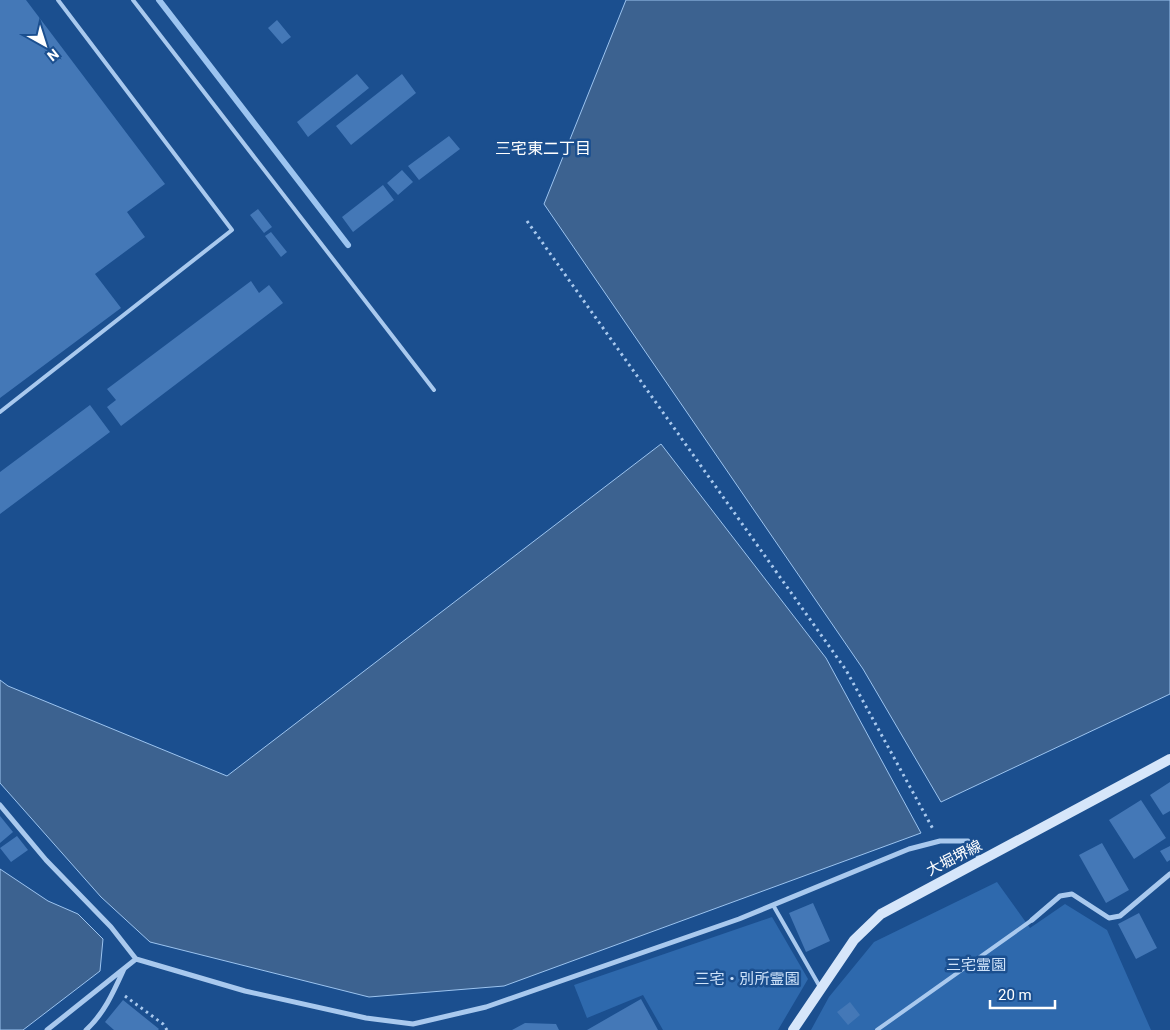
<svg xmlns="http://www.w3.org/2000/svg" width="1170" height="1030" viewBox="0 0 1170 1030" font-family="Roboto,'Noto Sans JP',sans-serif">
<rect width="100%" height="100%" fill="#1b4f8f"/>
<path fill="#2e69ad" d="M997 882 1030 928 1065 904 1107 930 1151 1030H811L829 997 874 942Z
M772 917 808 979 778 1030H663L643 995 587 1018 574 985Z"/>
<path fill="#3c6290" stroke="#9cc4f0" d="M626 0H1170V694L941 802 863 669 544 204Z
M661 444 826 658 921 833 504 986 369 997 150 942 101 897 0 783V680L8 686 227 776Z
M0 869 48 901 78 914 103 939 100 971 23 1030H0Z"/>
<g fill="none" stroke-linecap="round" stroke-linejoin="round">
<path stroke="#9cc4f0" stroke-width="6" d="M159 0 348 245"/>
</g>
<path fill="#4478b7" d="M0 0H26L165 184 127 212 145 237 95 274 121 308 0 398Z
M277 20 291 37 282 44 268 28Z
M357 74 369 88 308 137 297 122Z
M402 74 416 93 351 145 336 126Z
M449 136 460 149 419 180 408 166Z
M402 170 413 182 398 195 387 183Z
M383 185 394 200 353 232 342 217Z
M258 209 272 227 264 233 250 215Z
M271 232 287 252 281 257 265 236Z
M251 281 259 293 269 285 283 303 121 426 107 407 116 400 107 389Z
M90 405 110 432 0 514V472Z
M1170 782V811L1163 815 1150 795Z
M1141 800 1166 838 1134 859 1109 820Z
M0 816 13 832 0 843Z
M17 836 28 850 11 862 0 848Z
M1102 843 1129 890 1106 903 1079 855Z
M1170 846V860L1167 862 1160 851Z
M813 903 830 941 806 952 789 913Z
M1139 913 1157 948 1136 959 1118 924Z
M641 999 658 1030H587Z
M123 1000 159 1029 158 1030H114L105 1022Z
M850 1002 860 1015 848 1025 837 1012Z
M525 1023 556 1024 559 1030H512Z"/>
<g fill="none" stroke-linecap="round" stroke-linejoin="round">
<path stroke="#a9c9ee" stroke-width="3" stroke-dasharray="2.5 4" stroke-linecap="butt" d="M527 221 846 670 933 829
M125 996 163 1024 167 1030"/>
<path stroke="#a9c9ee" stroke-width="4" d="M133 0 434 390
M0 412 232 230 58 0
M773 905 820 987
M877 1030 1032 920"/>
<path stroke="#a9c9ee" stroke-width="5" d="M0 805 46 860 111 927 136 959 245 991 366 1018 413 1024 486 1007 739 919 909 849 940 841H968L981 861
M1032 920 1060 896 1072 894 1109 918 1120 916 1170 874
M47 1030 136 959
M86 1030C104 1014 114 991 124 969"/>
<path stroke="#d6e6fa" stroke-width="10" d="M793 1030 854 940 881 914 1170 759"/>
</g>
<g text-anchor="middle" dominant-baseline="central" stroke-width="5" stroke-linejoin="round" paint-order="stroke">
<g font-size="15" fill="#fff" stroke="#1b4f8f">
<text transform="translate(954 858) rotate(-27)">大堀堺線</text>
</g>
<g font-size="15" fill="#cfe3fa" stroke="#1b4f8f">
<text x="976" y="965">三宅霊園</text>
<text x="747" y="979">三宅・別所霊園</text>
</g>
<g font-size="16" fill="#fff" stroke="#1b4f8f">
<text x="543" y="148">三宅東二丁目</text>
</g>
</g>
<g transform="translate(45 45) rotate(141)" stroke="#1b4f8f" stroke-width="4" paint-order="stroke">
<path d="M0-4L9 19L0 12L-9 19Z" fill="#ffffff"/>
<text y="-8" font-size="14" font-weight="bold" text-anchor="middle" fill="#ffffff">N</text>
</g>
<path d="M990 1000v8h65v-8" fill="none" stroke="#ffffff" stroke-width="2.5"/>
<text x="998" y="1000" font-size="15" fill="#ffffff" stroke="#1b4f8f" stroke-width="4" paint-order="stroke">20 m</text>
</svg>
